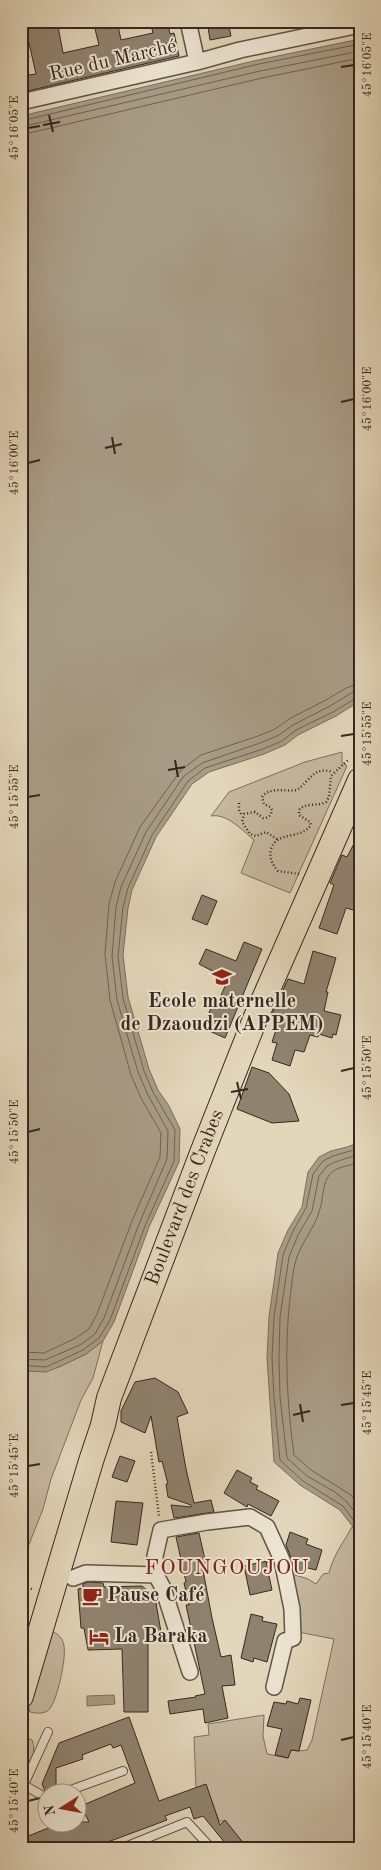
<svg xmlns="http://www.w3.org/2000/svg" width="381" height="1870" viewBox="0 0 381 1870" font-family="'Old Standard TT',serif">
<rect width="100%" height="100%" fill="#e3d7bb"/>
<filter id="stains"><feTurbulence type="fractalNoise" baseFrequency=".004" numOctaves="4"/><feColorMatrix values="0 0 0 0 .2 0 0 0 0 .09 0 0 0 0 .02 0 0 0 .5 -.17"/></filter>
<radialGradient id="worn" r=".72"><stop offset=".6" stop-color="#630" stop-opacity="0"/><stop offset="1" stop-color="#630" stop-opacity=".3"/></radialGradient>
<path fill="#c5b9a0" stroke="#7d7060" d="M21 23 29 58 21 59Z
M342 752V763L347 766 290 893 241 873 254 840C243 831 227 813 211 816L229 792 305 762Z
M103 1341 93 1378 81 1400 51 1479 43 1509 28 1547 21 1581V1369L24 1371 59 1367 86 1354Z
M352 1527 360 1536V1849H248L225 1821H219L206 1785 196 1788 194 1737 209 1735 208 1724 264 1715 263 1736 267 1754 288 1758 291 1750 299 1751 307 1750 312 1740 334 1639 298 1632 293 1581 295 1575 308 1579 316 1584 323 1574 329 1573C333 1556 343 1543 352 1527Z
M52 1631C57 1634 61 1636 63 1642 68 1653 58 1696 51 1707 47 1714 38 1714 30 1712L27 1700Z
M25 1737 32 1740C38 1754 27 1771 21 1784V1738Z"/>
<path fill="#a89c86" stroke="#7a6e5d" d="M360 39V701L336 716 298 735 285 745 264 754 209 772 192 784 156 837 132 890 128 908 123 955 128 997 149 1069 158 1090 169 1106 180 1129 179 1162 149 1227 114 1322 103 1341 86 1354 59 1367 46 1372 24 1371 21 1369V116L258 60Z
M360 1142V1536L340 1510 300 1485 274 1462 267 1358 269 1317 278 1253 288 1230 302 1207 308 1172 319 1157 331 1151 347 1147Z
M114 1695 115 1704 87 1706V1696Z"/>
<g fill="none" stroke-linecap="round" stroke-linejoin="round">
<path stroke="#6e6252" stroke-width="1" d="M21 121 259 64 360 44
M21 127 260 71 360 51
M21 135 262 78 360 58
M360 1148 333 1156 323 1161 313 1174 306 1208 292 1233 283 1255 274 1317 272 1358 274 1397 280 1460 303 1481 343 1506 360 1529
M360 1154 335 1162 327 1166 319 1176 312 1211 298 1235 289 1257 280 1317 279 1358 280 1397 287 1458 307 1476 335 1492 347 1502 360 1519
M360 1162C351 1166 338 1166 331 1173 321 1183 324 1200 319 1212 314 1229 301 1243 296 1260 292 1273 292 1286 290 1298 284 1351 287 1403 294 1455L311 1470 351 1495 360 1506
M21 1352 44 1353 76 1338 89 1329 97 1314 132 1221 160 1157 161 1133 141 1098 131 1075 110 1000 105 954 109 904 115 882 140 827 181 770 201 755 258 736 275 729 289 719 326 700 346 688 360 683
M21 1359 45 1360 80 1345 95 1334 104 1318 139 1224 167 1159 168 1131 148 1095 138 1072 117 1000 112 956 116 907 121 887 146 832 183 777 202 763 260 743 279 735 293 725 330 706 353 692 360 691
M21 1365 46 1367 83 1350 99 1338 110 1320 145 1226 174 1161 175 1130 153 1092 144 1071 123 998 118 956 123 907 128 888 152 835 188 781 205 768 263 749 282 741 296 730 333 712 356 698 360 697"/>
</g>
<path fill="#8f8370" stroke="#35281f" d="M24 21H57L63 53 99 45 93 21H117L121 40 153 33 150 21H167L170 34 174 33 179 56 23 92 21 76 36 74Z
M207 21H228L231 36 210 40Z
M360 832V912L346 908 337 934 319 928 334 885 330 883 342 855 347 857Z
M202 895 217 901 207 925 192 919Z
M244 942 262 949 225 1038 203 1028 213 1003 217 1005 228 979 199 964 206 949 236 961Z
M313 951 336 958 326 992H328L324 1011 341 1015 336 1035 333 1034 332 1038 319 1034 318 1037 310 1035 304 1052 295 1050 290 1066 272 1060 277 1043 272 1042 277 1027 274 1026 277 1015 272 1014 288 979 304 984Z
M252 1067 269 1073 289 1094 299 1121 272 1123 237 1109Z
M155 1378 178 1392 188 1413 177 1417 186 1469 194 1503 211 1500 214 1512 174 1518 171 1505 191 1507V1505L168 1497 166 1484H168L162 1461 159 1462 151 1416 145 1433 121 1422V1411L135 1382Z
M120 1456 135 1461 127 1482 112 1477Z
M237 1470 252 1478 250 1482 258 1486 256 1489 279 1501 271 1516 248 1504 247 1507 224 1493Z
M116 1501 143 1503 137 1545 111 1542Z
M290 1532 308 1539 306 1544 322 1550 316 1570 308 1568 302 1576 294 1573 291 1558 286 1545Z
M199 1533 206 1564 202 1565 212 1618 221 1657 231 1655 235 1685 222 1686 228 1718 205 1723 203 1709 170 1714 168 1701 196 1697 195 1696 205 1694 186 1605H189L184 1583 186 1582 176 1537Z
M272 1560 273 1565 266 1562 272 1590 250 1595 244 1566Z
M88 1582 103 1583 104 1587 142 1586 155 1597 162 1638 148 1640V1712H124L122 1649 88 1650 84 1628H81L78 1589 83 1588V1584Z
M251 1614 263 1617 262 1621 277 1624 267 1662 254 1658 253 1662 241 1658Z
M300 1698 311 1700 299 1751 291 1750 288 1758 275 1755 282 1729 267 1726 274 1702 286 1704 287 1701 298 1704Z
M129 1717 159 1801 206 1784 220 1825 225 1820 248 1849H230L203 1816 194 1819 190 1807 165 1816 167 1820 89 1849H21V1839L63 1822H89L81 1806 135 1783 121 1745 113 1748 111 1744 82 1755 83 1759 56 1768V1788L45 1791 42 1784 59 1743Z"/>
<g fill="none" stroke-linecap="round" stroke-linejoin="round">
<defs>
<path id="lane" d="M24 1785 48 1799
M21 1791 48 1732
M65 1792 123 1771
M120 1849 187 1822 212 1849"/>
<path id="street" d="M188 21 197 62
M21 102 197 62 240 50 360 25
M156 1575 155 1556 161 1530 207 1522 250 1517 267 1527 282 1560 292 1609 293 1638 285 1641 274 1687
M73 1578 86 1573 156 1575 163 1588 190 1672"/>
<g id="primary">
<path id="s1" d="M21 1696 91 1461 103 1425 109 1398 202 1153 255 1019 360 780"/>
</g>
</defs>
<use href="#lane" stroke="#605446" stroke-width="10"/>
<use href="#street" stroke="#605446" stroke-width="18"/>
<use href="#primary" stroke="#35281f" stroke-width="26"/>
<path stroke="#35281f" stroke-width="2.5" stroke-dasharray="1 2.5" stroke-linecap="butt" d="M356 764 355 759 360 749
M239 803V810L242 816
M277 839 266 832 256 836 250 834 242 822 244 814 255 812 263 818C268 818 271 816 272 810L270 807 264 804 262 797C270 786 285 792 297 790 311 780 313 766 333 772
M299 874 278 871C272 864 269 858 271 849 278 830 301 840 311 825L310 822 299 815V810C306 802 317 807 326 802L329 797 331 776 349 759
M151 1452 159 1516
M21 1585 34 1590"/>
<use href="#lane" stroke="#ede5d3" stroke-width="8"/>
<use href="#street" stroke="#ede5d3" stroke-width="15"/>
<use href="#primary" stroke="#e3d7bb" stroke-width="24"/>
</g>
<path fill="none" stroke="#35281f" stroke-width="2" d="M341 67 354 65M49 115 53 132M43 125 60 122M28 128 40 126M341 402 354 399M112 437 115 454M105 448 122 444M28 463 40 460M341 736 354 734M175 760 178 777M168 770 185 767M28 797 40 795M341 1071 354 1068M237 1082 241 1099M231 1092 248 1089M28 1132 40 1129M300 1404 303 1422M341 1405 354 1403M293 1415 310 1411M28 1466 40 1464M341 1740 354 1737M28 1801 40 1798"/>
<defs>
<symbol id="school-bare" viewBox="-9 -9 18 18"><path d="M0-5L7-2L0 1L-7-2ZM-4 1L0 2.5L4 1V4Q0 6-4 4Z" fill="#8f2418" stroke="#ede5d3" stroke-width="2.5" paint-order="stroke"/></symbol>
<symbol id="cafe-bare" viewBox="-9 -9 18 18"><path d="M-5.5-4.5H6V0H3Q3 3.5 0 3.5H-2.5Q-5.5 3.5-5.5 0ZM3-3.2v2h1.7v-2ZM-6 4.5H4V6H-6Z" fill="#8f2418" stroke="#ede5d3" stroke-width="2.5" paint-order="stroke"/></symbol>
<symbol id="hotel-bare" viewBox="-9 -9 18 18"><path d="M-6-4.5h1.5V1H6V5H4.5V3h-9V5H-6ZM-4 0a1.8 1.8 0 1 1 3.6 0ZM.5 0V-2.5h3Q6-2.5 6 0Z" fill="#8f2418" stroke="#ede5d3" stroke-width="2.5" paint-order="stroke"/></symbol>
</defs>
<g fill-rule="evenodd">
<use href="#school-bare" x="208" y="963" width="28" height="28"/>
<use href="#cafe-bare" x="78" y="1582" width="28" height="28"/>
<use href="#hotel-bare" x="85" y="1623" width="28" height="28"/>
</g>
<g text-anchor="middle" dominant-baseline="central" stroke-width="4" stroke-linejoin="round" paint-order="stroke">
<g font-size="20" fill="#35281f" stroke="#ede5d3">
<text transform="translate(113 61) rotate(-13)">Rue du Marché</text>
<text stroke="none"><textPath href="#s1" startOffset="525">Boulevard des Crabes</textPath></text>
</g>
<g font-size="20" font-weight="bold" fill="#35281f" stroke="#ede5d3" text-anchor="start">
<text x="222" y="1002" text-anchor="middle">Ecole maternelle<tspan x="222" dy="23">de Dzaoudzi (APPEM)</tspan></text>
<text x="107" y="1596">Pause Café</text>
<text x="114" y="1637">La Baraka</text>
</g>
<g font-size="22" letter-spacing="1" fill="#7a1f14" stroke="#ede5d3">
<text x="227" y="1568">FOUNGOUJOU</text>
</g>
</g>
<rect width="381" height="1870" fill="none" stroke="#e3d7bb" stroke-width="55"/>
<g transform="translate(62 1808) rotate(259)"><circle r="24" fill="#ede5d3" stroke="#a3998b"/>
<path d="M0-4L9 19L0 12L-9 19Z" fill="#8f2418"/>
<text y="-8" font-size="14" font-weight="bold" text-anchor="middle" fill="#35281f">N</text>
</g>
<rect x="28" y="28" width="326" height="1814" fill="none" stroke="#35281f" stroke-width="2"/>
<g font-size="12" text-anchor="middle" fill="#35281f">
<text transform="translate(367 65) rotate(-90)" y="4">45°16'05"E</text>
<text transform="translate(14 128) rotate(-90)" y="4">45°16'05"E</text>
<text transform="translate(367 399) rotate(-90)" y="4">45°16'00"E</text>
<text transform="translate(14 463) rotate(-90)" y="4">45°16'00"E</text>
<text transform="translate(367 734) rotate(-90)" y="4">45°15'55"E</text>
<text transform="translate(14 797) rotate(-90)" y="4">45°15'55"E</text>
<text transform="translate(367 1068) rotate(-90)" y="4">45°15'50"E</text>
<text transform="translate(14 1132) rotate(-90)" y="4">45°15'50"E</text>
<text transform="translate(367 1403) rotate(-90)" y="4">45°15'45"E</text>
<text transform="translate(14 1466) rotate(-90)" y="4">45°15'45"E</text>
<text transform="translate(367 1737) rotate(-90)" y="4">45°15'40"E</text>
<text transform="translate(14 1801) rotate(-90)" y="4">45°15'40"E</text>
</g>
<rect width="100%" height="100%" filter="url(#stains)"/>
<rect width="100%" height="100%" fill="url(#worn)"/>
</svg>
